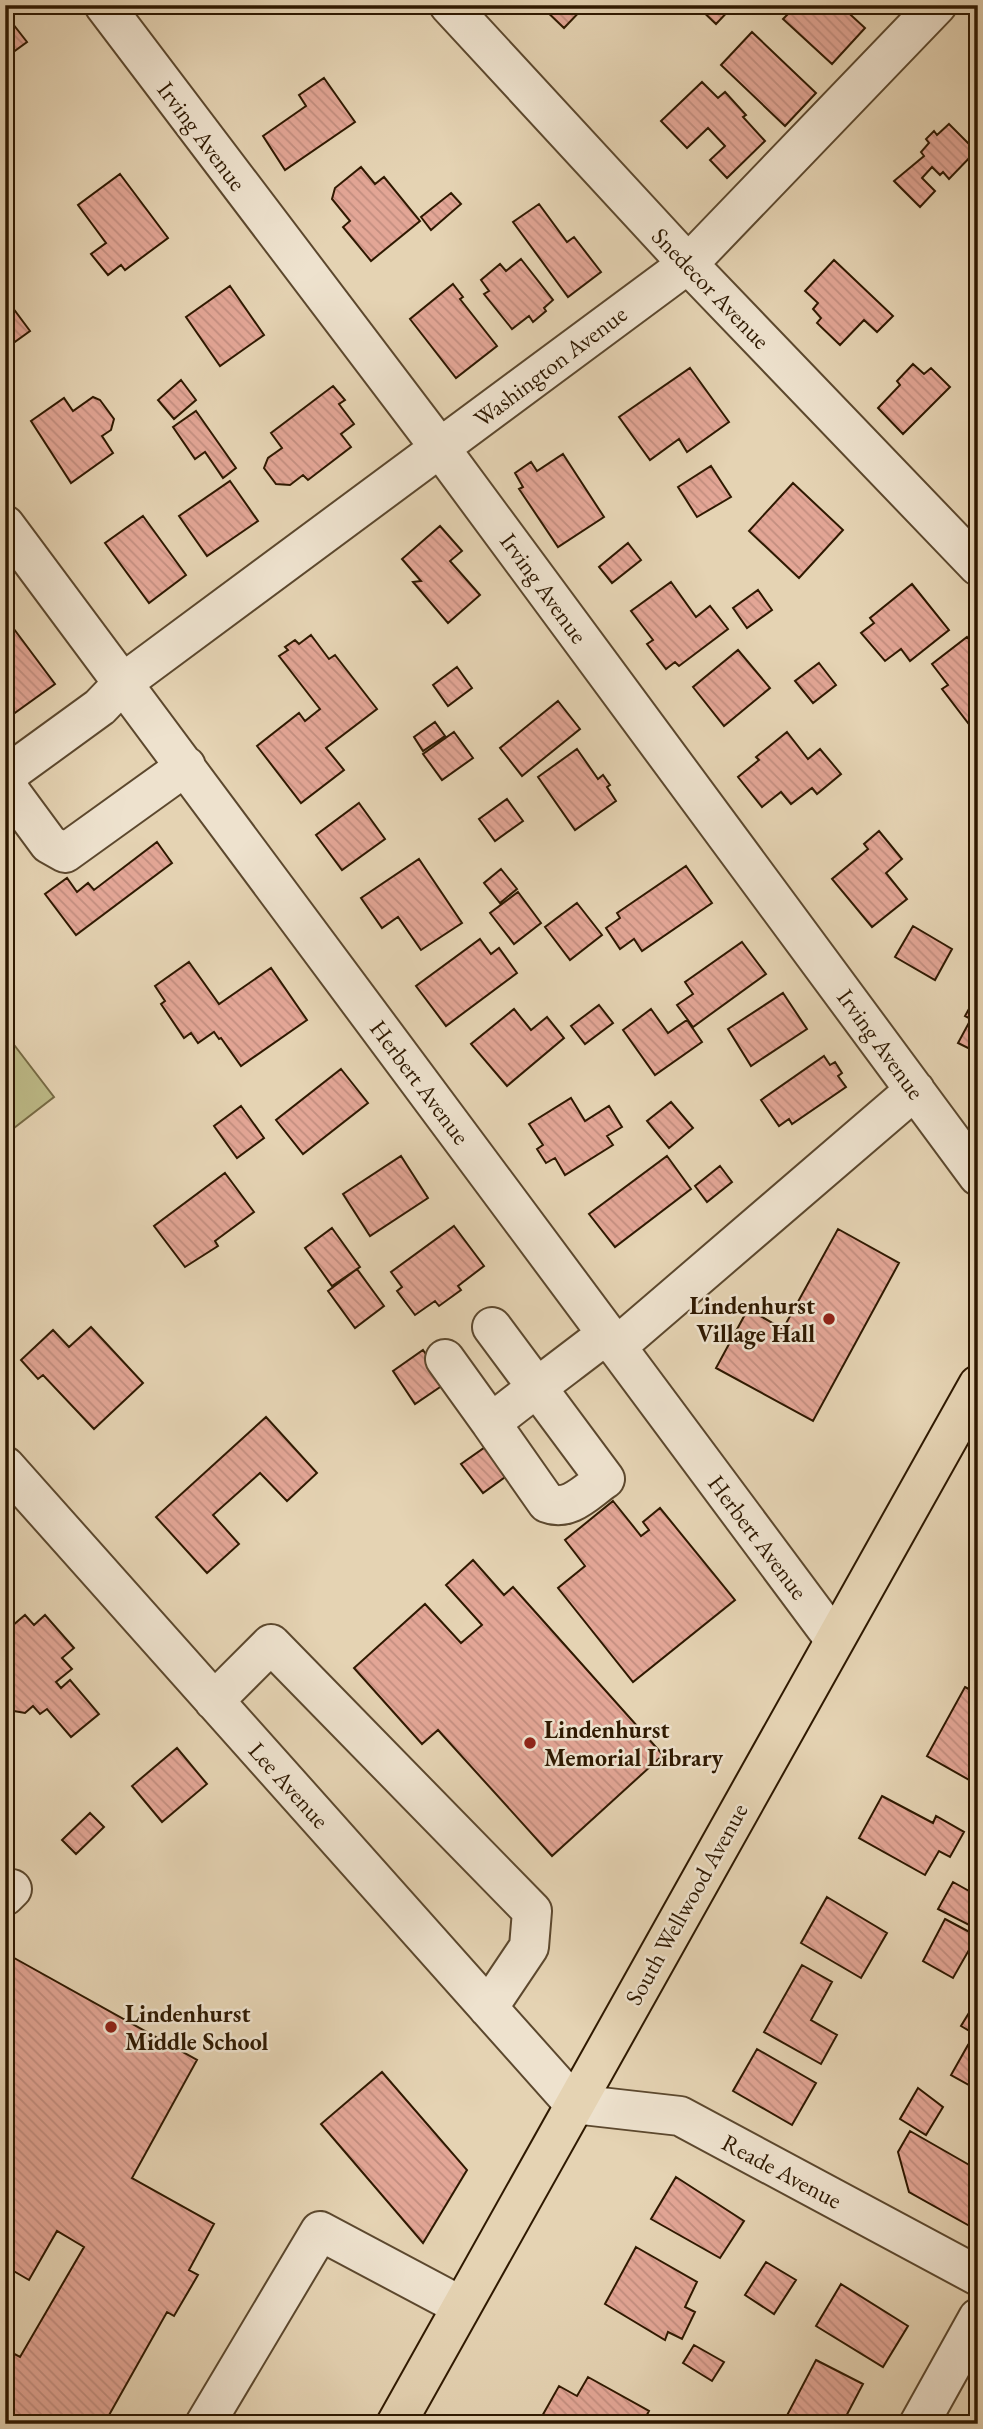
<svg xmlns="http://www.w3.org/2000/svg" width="983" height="2429" viewBox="0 0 983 2429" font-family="'EB Garamond',serif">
<defs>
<pattern id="building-back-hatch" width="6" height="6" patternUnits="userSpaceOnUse" patternTransform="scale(1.75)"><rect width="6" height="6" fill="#e3a696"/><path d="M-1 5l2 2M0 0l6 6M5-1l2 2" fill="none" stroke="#c38e80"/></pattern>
</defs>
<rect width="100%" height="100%" fill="#e5d3b3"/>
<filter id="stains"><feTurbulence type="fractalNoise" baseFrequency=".00286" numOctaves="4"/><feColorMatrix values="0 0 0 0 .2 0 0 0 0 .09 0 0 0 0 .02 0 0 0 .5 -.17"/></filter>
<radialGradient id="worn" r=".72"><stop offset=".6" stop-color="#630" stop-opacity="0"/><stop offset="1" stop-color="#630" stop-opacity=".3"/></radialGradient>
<path fill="#bdba87" stroke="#766a44" stroke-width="2" d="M5 1033 54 1097 5 1135Z"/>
<path fill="url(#building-back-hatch)" stroke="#2f1901" stroke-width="2" d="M5 5 12 11 6 15 27 42 5 58Z
M540 5H586L564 28Z
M696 5H734L716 24Z
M783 5H840L865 28 832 64 783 19 790 12Z
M752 32 816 93 785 126 721 65Z
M324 78 355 122 285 170 263 136 306 106 299 95Z
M702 82 718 98 725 92 746 115 743 117 765 141 727 178 710 160 725 146 708 128 687 148 661 121Z
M949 124 976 151 949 179 943 172 940 175 932 167 922 178 935 191 920 207 894 181 924 156 921 152 929 143 926 139 934 131 937 135Z
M361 167 375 184 384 177 420 221 371 261 343 227 350 221 332 199 335 188Z
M120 174 168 238 125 270 121 265 108 275 91 254 106 243 78 205Z
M451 193 461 204 431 230 421 217Z
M539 204 567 242 574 237 601 272 568 297 513 222Z
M521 259 553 300 544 308 546 311 533 322 529 316 512 329 484 294 489 291 481 280 500 264 506 271Z
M834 260 893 316 877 332 864 320 840 345 817 323 821 318 813 309 818 303 805 291Z
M453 284 463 297 460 299 497 346 456 378 410 319Z
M230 286 264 335 220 366 186 317Z
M7 300 30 331 5 349V302Z
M913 364 924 374 931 368 950 387 903 434 878 408 900 385 897 381Z
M690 368 729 422 687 452 679 439 650 460 619 417Z
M181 380 196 400 174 419 158 400Z
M333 386 345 400 339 404 354 424 341 434 351 447 308 480 303 475 290 485 276 484 264 468 268 458 282 448 271 433Z
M93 397 100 400 114 419 111 430 102 436 113 453 71 483 31 421 64 398 73 411Z
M196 411 236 468 223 478 205 452 195 459 173 427Z
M563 454 604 517 558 547 519 489 523 487 515 473 531 462 537 471Z
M711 466 731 497 697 517 678 487Z
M230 481 258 521 207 556 179 516Z
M793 483 843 530 799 578 749 531Z
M143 516 186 575 149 603 105 543Z
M440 526 462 551 450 561 480 595 448 623 413 582 421 581 402 559Z
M628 543 641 560 612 583 599 567Z
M671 582 696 617 710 606 728 629 679 666 675 662 666 669 647 644 653 640 631 611Z
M912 584 949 630 910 661 901 649 885 661 861 633 874 623 870 618Z
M758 590 772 610 747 628 733 608Z
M5 617 55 684 5 720Z
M311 635 329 659 335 655 377 709 326 748 344 770 301 803 257 746 299 713 305 721 320 709 279 656 288 650 285 647 295 640 299 644Z
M967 637 978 651V736L942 689 948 685 932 664Z
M738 650 770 688 724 726 693 687Z
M819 663 836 685 813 703 795 681Z
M457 667 472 688 448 706 433 685Z
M558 701 580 729 522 776 500 748Z
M435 722 445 736 423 751 414 737Z
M454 732 473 758 442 780 423 754Z
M787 732 808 759 820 749 841 774 817 794 812 788 791 804 781 792 762 807 738 777 759 760 756 757Z
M577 749 598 779 603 775 610 785 607 787 616 801 575 830 538 777Z
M507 799 523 821 495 841 479 819Z
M359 803 385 839 342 870 316 835Z
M879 831 902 859 886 873 907 899 872 927 832 879 868 849 864 844Z
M157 842 172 863 76 935 45 894 67 878 77 892 88 883 94 890Z
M419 859 462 923 421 950 398 917 382 928 361 898Z
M686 866 712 903 642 951 634 939 620 949 606 928 620 918 617 913Z
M501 869 517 889 500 903 484 883Z
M518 892 541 923 514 944 490 913Z
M577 903 602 935 570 960 545 927Z
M913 926 952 949 935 980 895 957Z
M480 939 491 954 499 948 517 973 446 1026 416 986Z
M742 942 766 974 693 1027 677 1005 693 994 685 982Z
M189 962 219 1004 271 968 307 1020 241 1066 221 1038 219 1039 214 1032 198 1043 191 1033 184 1038 161 1004 165 1001 155 986Z
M783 993 807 1029 751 1066 728 1029Z
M975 998 978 999V1053L958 1043 971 1019 965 1016Z
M599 1005 613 1023 585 1044 571 1026Z
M514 1009 531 1030 547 1017 564 1038 507 1086 471 1044Z
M651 1009 668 1033 687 1020 702 1042 655 1075 623 1030Z
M824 1056 830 1065 835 1062 842 1073 838 1076 846 1087 792 1124 789 1119 779 1126 761 1100Z
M341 1069 368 1103 303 1154 276 1120Z
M571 1098 585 1121 609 1106 622 1127 607 1136 613 1145 565 1175 555 1158 546 1163 537 1149 543 1145 529 1124Z
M671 1102 693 1128 669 1148 647 1121Z
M241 1106 264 1138 237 1158 214 1126Z
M401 1156 428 1198 370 1236 343 1194Z
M667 1156 691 1189 615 1247 589 1214Z
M720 1166 732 1182 707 1202 695 1186Z
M225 1173 254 1212 215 1241 218 1246 185 1267 154 1226Z
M454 1226 484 1266 458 1286 461 1290 439 1306 435 1301 415 1315 397 1291 402 1287 391 1272Z
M332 1228 360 1267 332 1286 305 1248Z
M838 1229 899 1263 813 1421 716 1368 748 1309 783 1329Z
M357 1269 384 1306 355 1328 328 1291Z
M91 1327 143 1383 94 1429 43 1375 38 1379 21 1360 53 1330 69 1347Z
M423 1350 446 1383 415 1404 393 1371Z
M266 1417 317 1473 287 1501 260 1473 213 1515 239 1544 207 1573 156 1517Z
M491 1443 512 1472 483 1493 461 1464Z
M613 1501 641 1536 649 1530 643 1522 660 1508 735 1600 633 1682 558 1588 585 1566 565 1540Z
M473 1560 504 1595 513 1587 663 1755 552 1856 438 1730 422 1744 354 1668 425 1604 461 1643 482 1625 446 1585Z
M25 1615 34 1625 45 1615 74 1648 62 1658 72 1669 56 1682 61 1688 70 1680 99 1714 71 1737 47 1709 40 1714 33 1706 25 1713 14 1711 5 1701V1632Z
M965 1687 978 1694V1785L927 1756Z
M177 1748 207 1784 162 1822 132 1786Z
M882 1796 933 1823 936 1816 964 1832 950 1857 939 1851 925 1875 859 1838Z
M90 1813 104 1827 76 1854 62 1840Z
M953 1882 978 1896V1913L971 1926 938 1909Z
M827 1897 887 1933 861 1978 801 1943Z
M945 1919 977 1936 953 1978 923 1961Z
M7 1954 197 2060 132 2178 214 2224 189 2270 198 2275 174 2316 167 2312 104 2424H5V2349L20 2357 84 2247 57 2231 29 2280 5 2266Z
M802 1965 832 1982 811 2020 837 2035 821 2064 764 2032Z
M978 1998V2036L961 2026Z
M968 2045 978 2051V2090L951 2075Z
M757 2049 816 2083 792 2125 733 2091Z
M382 2072 467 2170 423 2243 321 2124Z
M918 2088 943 2107 926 2135 900 2119Z
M910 2131 978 2170V2224L975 2229 909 2192 898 2152Z
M676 2177 744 2221 720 2258 651 2219Z
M636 2247 697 2282 685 2307 695 2312 682 2339 668 2332 665 2340 605 2304Z
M766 2262 796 2280 774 2314 745 2295Z
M841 2284 908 2326 883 2367 816 2326Z
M694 2345 724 2362 712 2381 683 2363Z
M816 2360 863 2384 842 2424H785L783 2423Z
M588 2377 649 2411 642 2424H550L541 2418 559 2386 577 2396Z"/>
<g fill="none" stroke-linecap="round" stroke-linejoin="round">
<defs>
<path id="minor" d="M104 5 440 448 978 1176
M449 5 688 264 978 566
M5 525 834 1639
M186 766 65 853 49 844 7 787 12 771 100 707 124 682 688 264 937 5
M492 1327 605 1479C587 1491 570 1512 547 1503L491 1423C529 1393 568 1364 607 1334
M616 1347 915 1090
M445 1359 491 1423
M5 1466 574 2104 680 2116 978 2276
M214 1701 271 1644 532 1911 529 1947 488 2008
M5 1896 12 1889
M205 2424 320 2231 461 2306
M919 2424 978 2318"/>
<path id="major" d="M396 2424 978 1385"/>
</defs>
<use href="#minor" stroke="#5c482e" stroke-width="42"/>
<use href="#major" stroke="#2f1901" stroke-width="42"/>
<use href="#minor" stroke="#eee2ce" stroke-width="38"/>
<use href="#major" stroke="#e5d3b3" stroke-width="38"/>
</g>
<g fill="#8f2418" stroke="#eee2ce" stroke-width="2.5">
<circle cx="829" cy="1319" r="7"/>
<circle cx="530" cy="1743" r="7"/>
<circle cx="111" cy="2027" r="7"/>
</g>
<g text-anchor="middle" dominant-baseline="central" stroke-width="5" stroke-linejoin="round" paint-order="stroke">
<g font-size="24" fill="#2f1901" stroke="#eee2ce">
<text transform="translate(202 136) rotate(53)">Irving Avenue</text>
<text transform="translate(711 288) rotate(46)">Snedecor Avenue</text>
<text transform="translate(550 366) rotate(-37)">Washington Avenue</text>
<text transform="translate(544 588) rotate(54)">Irving Avenue</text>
<text transform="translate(881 1044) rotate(54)">Irving Avenue</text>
<text transform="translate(420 1082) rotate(53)">Herbert Avenue</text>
<text transform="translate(758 1537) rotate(53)">Herbert Avenue</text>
<text transform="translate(289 1785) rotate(48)">Lee Avenue</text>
<text transform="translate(686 1904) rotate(-61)">South Wellwood Avenue</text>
<text transform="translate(782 2171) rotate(28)">Reade Avenue</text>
</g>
<g font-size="24" font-weight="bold" fill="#2f1901" stroke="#eee2ce" text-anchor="start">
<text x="815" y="1305" text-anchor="end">Lindenhurst<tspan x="815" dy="28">Village Hall</tspan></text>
<text x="544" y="1729">Lindenhurst<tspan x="544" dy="28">Memorial Library</tspan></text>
<text x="125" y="2013">Lindenhurst<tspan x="125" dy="28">Middle School</tspan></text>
</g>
</g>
<rect width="983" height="2429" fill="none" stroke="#e5d3b3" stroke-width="28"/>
<rect x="7" y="7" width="969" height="2415" fill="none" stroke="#2f1901" stroke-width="3.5"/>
<rect x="14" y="14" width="955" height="2401" fill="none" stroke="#2f1901" stroke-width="2"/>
<rect width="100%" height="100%" filter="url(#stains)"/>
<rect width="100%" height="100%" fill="url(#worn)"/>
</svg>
